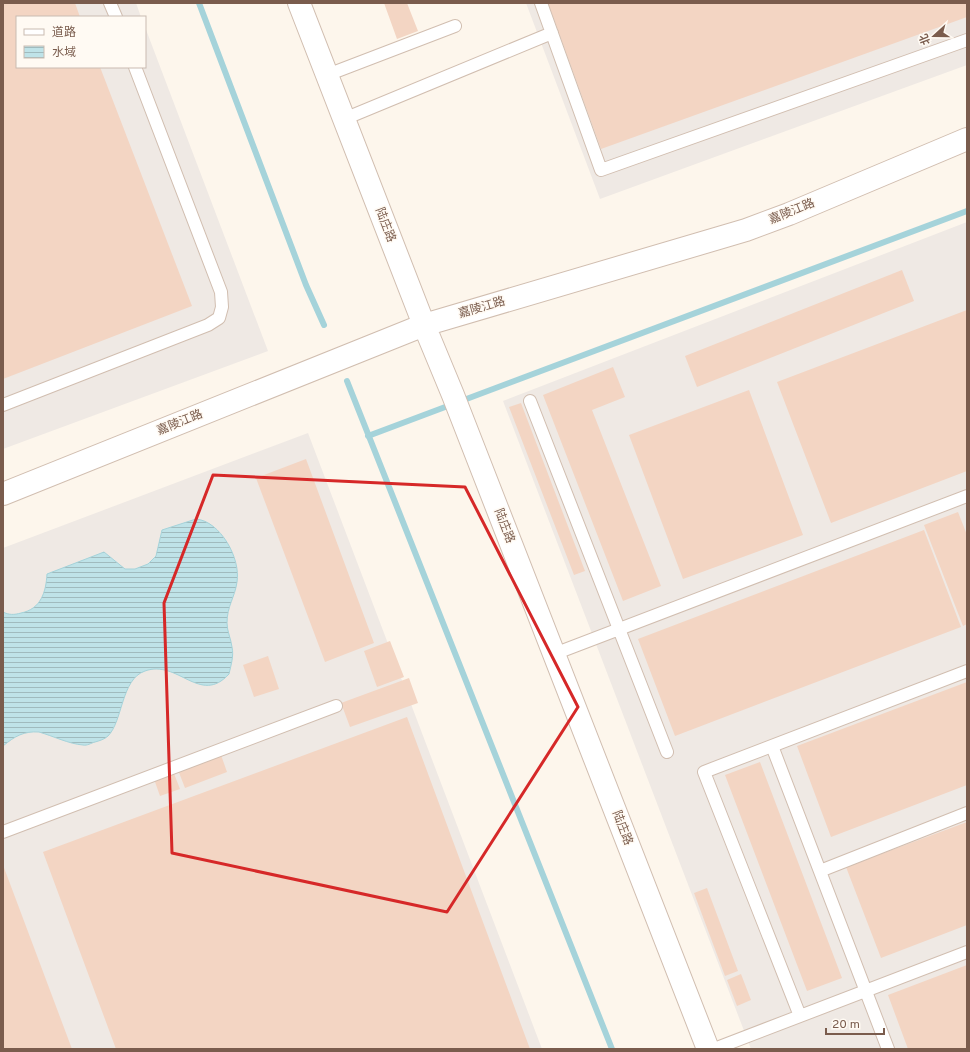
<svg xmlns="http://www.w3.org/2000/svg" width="970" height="1052" viewBox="0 0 970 1052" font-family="Overpass,'Noto Sans SC',sans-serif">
<defs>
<pattern id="water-rules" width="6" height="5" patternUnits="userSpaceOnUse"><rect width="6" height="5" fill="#bfe3e8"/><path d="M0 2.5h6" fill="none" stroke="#a0bbbe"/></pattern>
</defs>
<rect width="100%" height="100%" fill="#fdf6ec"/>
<path fill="#efe9e4" d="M3 3H136L141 17H17V67H145V27L268 351 3 449Z
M526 3H967V65L600 199Z
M967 222V1049H751L503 401Z
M308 433 542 1049H3V548Z"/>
<path fill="url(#water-rules)" stroke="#a5d3da" d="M196 519C220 521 241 558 237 582 235 597 227 606 227 623 227 631 231 639 232 647 234 656 231 665 229 674 200 706 178 659 145 671 121 679 123 721 108 736 105 739 99 741 95 742 91 743 87 746 83 745 69 744 53 736 39 732 24 731 15 736 3 746V612C9 615 14 615 21 613 41 609 46 592 47 574L104 552 125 569H135L148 564 156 556 162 530Z"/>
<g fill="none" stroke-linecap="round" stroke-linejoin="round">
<path stroke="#a5d3da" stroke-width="6" d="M199 3 306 285 324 325
M347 381 612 1049
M368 436 967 211"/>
</g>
<path fill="#f3d5c3" d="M3 3H75L80 17H17V67H100L192 306 3 379Z
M384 3H407L418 31 397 39Z
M548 3H967V17L601 149Z
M902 270 914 301 697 387 685 356Z
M967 310V471L831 523 777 382Z
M613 367 625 397 592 410 661 586 623 601 543 395Z
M749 390 803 535 683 579 629 435Z
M521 403 585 571 574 575 509 407Z
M306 459 374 643 325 662 256 478Z
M958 512 967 535V624L963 626 924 525Z
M924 530 961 627 675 736 638 639Z
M390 641 404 677 377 687 364 651Z
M268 656 279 689 254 697 243 665Z
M409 678 418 703 350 727 341 703Z
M967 682V785L831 837 797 746Z
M407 717 530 1049H116L43 852Z
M221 755 227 772 185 788 178 770Z
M760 762 842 978 807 991 725 775Z
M173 771 180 789 160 796 154 779Z
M967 822V925L881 958 846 867Z
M3 865 72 1049H3Z
M707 888 738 971 725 976 694 893Z
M967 965V1049H908L888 995Z
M741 974 751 1000 737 1006 727 980Z"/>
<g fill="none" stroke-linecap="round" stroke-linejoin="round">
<defs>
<path id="service" d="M110 3 116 17
M541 3 601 170 967 40
M327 75 455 26
M344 119 552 33
M530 401 667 752
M3 405 208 325 219 318 222 307 221 292 135 67
M554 654 967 496
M772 746 888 1049
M3 832 336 706
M820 871 967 813
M800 1016 704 772 967 671
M714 1049 967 952"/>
<path id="tertiary" d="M299 3 424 325 453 395 708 1049
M3 494 424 325 746 230 789 214 967 139"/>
</defs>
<use href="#service" stroke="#d1beb0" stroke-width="14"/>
<use href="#tertiary" stroke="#d1beb0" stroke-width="24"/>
<use href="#service" stroke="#fff" stroke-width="12"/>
<use href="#tertiary" stroke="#fff" stroke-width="22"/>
</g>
<path fill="none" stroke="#d62828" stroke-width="3" stroke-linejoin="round" d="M213 475 465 487 578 707 447 912 172 853 164 603Z"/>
<g text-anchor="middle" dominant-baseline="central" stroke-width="3" stroke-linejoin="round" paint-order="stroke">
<g font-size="12" fill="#7a5c4d" stroke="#fffaf3">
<text transform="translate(792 212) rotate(-22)">嘉陵江路</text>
<text transform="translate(385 225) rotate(69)">陆庄路</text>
<text transform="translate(482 308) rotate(-16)">嘉陵江路</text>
<text transform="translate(180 423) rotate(-22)">嘉陵江路</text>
<text transform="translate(504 526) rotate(69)">陆庄路</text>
<text transform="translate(622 828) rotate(69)">陆庄路</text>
</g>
</g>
<rect width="970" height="1052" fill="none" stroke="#7a5c4d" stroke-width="8"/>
<rect x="16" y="16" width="130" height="52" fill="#fffaf3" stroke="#cabbb1"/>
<rect x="24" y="29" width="20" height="6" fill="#ffffff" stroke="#cabbb1"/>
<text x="52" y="36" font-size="12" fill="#7a5c4d">道路</text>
<rect x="24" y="46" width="20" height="12" fill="url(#water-rules)" stroke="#cabbb1"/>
<text x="52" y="56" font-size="12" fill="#7a5c4d">水域</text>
<g transform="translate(934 36) rotate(249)" stroke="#fffaf3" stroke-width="3" paint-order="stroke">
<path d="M0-3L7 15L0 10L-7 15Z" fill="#7a5c4d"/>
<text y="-6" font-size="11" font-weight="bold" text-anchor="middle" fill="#7a5c4d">北</text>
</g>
<path d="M826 1028v6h58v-6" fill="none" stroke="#7a5c4d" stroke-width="2"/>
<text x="832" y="1028" font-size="12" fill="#7a5c4d" stroke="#fffaf3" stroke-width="3" paint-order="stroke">20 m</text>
</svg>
